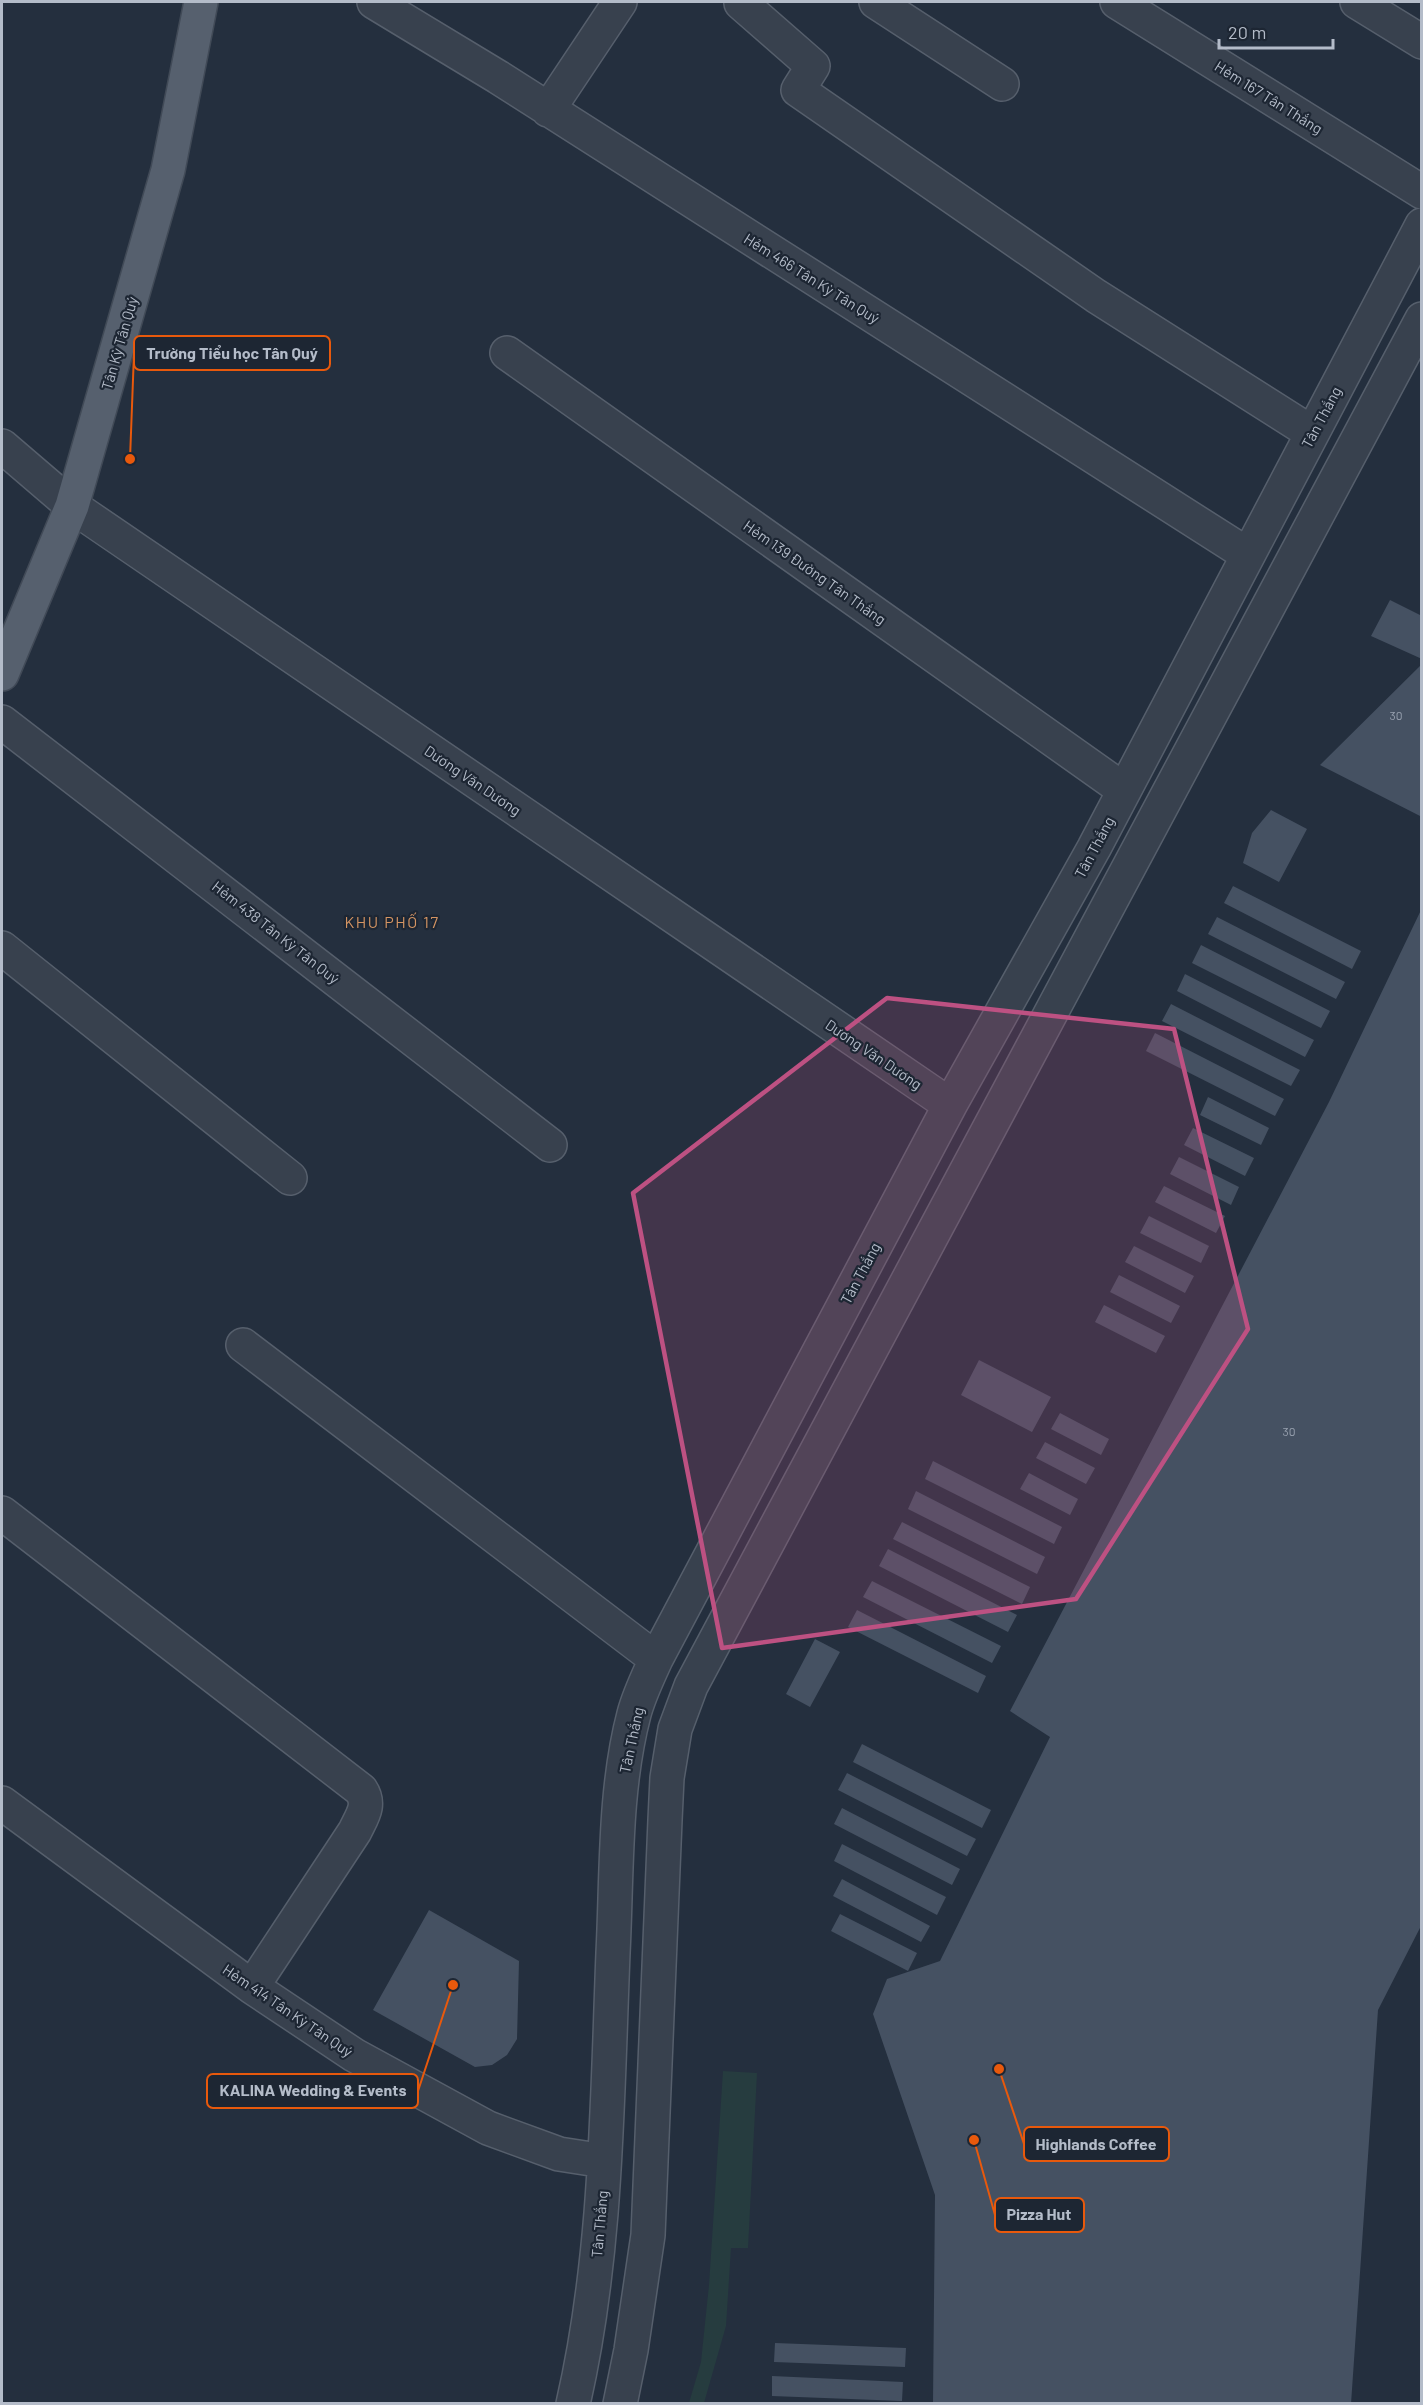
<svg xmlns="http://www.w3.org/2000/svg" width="1423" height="2405" viewBox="0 0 1423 2405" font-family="Barlow,sans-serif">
<rect width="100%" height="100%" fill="#242f3e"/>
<path fill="#263c3f" d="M723 2071 757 2073 748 2248H731L726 2326 704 2403H689L701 2362 709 2285Z"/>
<path fill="#455162" d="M1390 600 1422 616V659L1371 636Z
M1422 664V817L1320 765Z
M1271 810 1307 829 1279 882 1243 863 1252 833Z
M1233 886 1361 951 1352 969 1224 903Z
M1422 908V1924L1378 2010 1351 2404H933L935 2195 873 2014 887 1979 940 1961 1050 1737 1010 1711 1329 1102Z
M1217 917 1345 982 1336 999 1208 934Z
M1201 945 1330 1011 1321 1028 1192 963Z
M1185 974 1314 1040 1305 1057 1177 991Z
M1171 1004 1300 1070 1291 1086 1162 1021Z
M1155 1033 1284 1099 1275 1116 1146 1051Z
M1208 1097 1269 1128 1261 1145 1200 1115Z
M1193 1128 1254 1158 1245 1176 1184 1145Z
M1179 1157 1239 1187 1231 1205 1170 1174Z
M1164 1186 1225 1216 1216 1233 1155 1202Z
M1149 1216 1209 1246 1201 1263 1140 1233Z
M1134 1246 1194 1276 1185 1293 1125 1262Z
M1119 1275 1180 1306 1171 1323 1110 1292Z
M1104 1305 1165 1336 1156 1353 1095 1322Z
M979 1360 1051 1397 1032 1432 961 1395Z
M1060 1413 1109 1439 1101 1455 1051 1429Z
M1045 1442 1095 1468 1086 1484 1036 1458Z
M933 1461 1062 1527 1054 1544 925 1479Z
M1029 1473 1078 1499 1070 1515 1020 1489Z
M916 1491 1045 1557 1037 1574 908 1509Z
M902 1522 1030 1587 1022 1604 893 1539Z
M888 1549 1017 1615 1008 1632 879 1566Z
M872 1581 1001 1646 992 1663 863 1597Z
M857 1610 986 1676 978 1693 848 1627Z
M815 1639 840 1652 810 1707 786 1694Z
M862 1744 991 1810 982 1828 853 1762Z
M847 1773 976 1839 967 1856 838 1790Z
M842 1808 960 1869 952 1885 834 1824Z
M842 1844 946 1897 937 1915 834 1861Z
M842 1879 930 1926 921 1942 833 1896Z
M429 1910 519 1961 517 2039 507 2055 492 2065 475 2067 373 2010Z
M840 1914 917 1953 908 1971 831 1931Z
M775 2343 906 2348 905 2367 774 2362Z
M772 2376 903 2382 902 2401 772 2396Z"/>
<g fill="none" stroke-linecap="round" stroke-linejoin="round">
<defs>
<path id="minor" d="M374 2 498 77 1248 555
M876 2 1002 84
M1117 2 1422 192
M1357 2 1422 42
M741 3 813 66 798 90 1096 296 1312 433
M548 110 620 2
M507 353 1124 790
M2 446 72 506 950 1105
M2 722 550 1145
M2 948 290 1178
M243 1345 656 1659
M2 1513 361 1790C371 1805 362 1816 355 1831L252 1987
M2 1803 252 1987 354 2055 488 2128 559 2154 604 2161
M573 2404C607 2256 607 2103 613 1953 617 1874 614 1790 634 1714 639 1695 648 1677 656 1659L950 1105 1094 848 1422 225
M620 2404 631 2350 648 2235 665 1820 667 1778 675 1729 691 1686 1422 319"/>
<path id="major" d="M2 674 72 506 168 170 201 2"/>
</defs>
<use href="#minor" stroke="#565f6c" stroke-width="36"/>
<use href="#major" stroke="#414a57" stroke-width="36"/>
<use href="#minor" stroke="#38414e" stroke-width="33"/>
<use href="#major" stroke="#56606e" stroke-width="33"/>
</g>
<path fill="#bd5182" fill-opacity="0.2" stroke="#bd5182" stroke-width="4.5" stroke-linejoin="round" d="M887 998 1174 1029 1248 1329 1076 1599 722 1648 633 1193Z"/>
<g text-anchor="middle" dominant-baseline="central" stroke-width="4.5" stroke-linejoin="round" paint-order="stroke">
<g font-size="12" fill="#98a1af">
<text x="1396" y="715">30</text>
<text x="1289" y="1431">30</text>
</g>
<g font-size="15" fill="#b4bcc9" stroke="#1d2633">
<text transform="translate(1269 97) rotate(32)">Hẻm 167 Tân Thắng</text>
<text transform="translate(812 278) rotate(32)">Hẻm 466 Tân Kỳ Tân Quý</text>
<text transform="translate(119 343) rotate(-74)">Tân Kỳ Tân Quý</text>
<text transform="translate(1321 417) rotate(-62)">Tân Thắng</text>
<text transform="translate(815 572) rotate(35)">Hẻm 139 Đường Tân Thắng</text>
<text transform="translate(473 780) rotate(34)">Dương Văn Dương</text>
<text transform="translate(1094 847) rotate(-62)">Tân Thắng</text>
<text transform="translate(276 932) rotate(38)">Hẻm 438 Tân Kỳ Tân Quý</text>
<text transform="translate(874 1054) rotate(34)">Dương Văn Dương</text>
<text transform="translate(860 1273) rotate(-62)">Tân Thắng</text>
<text transform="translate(631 1740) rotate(-78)">Tân Thắng</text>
<text transform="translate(288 2010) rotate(34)">Hẻm 414 Tân Kỳ Tân Quý</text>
<text transform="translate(599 2224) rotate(-85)">Tân Thắng</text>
</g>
<g font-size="16" letter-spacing="1.5" fill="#d59563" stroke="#1d2633">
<text x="392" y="921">KHU PHỐ 17</text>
</g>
</g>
<path fill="none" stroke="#e8590c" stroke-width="2" d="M130 459L134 353M453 1985L418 2091M999 2069L1024 2144M974 2140L995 2215"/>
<g fill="#e8590c" stroke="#1d2633" stroke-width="2">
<circle cx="130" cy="459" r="6"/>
<circle cx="453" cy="1985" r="6"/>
<circle cx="999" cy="2069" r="6"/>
<circle cx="974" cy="2140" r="6"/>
</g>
<g fill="#1d2633" stroke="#e8590c" stroke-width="2">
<rect x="134" y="336" width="196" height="34" rx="6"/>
<rect x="207" y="2074" width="211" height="34" rx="6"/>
<rect x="1024" y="2127" width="145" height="34" rx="6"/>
<rect x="995" y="2198" width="89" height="34" rx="6"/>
</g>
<g font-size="16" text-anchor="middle" font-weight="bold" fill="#b4bcc9">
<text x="232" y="359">Trường Tiểu học Tân Quý</text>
<text x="313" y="2096">KALINA Wedding &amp; Events</text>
<text x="1096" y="2150">Highlands Coffee</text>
<text x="1039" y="2220">Pizza Hut</text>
</g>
<rect width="1423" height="2405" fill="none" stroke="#b4bcc9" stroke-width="6"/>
<path d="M1219 39v9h114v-9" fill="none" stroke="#b4bcc9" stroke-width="3"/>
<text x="1228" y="39" font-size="18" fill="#b4bcc9" stroke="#1d2633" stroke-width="4.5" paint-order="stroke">20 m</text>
</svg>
